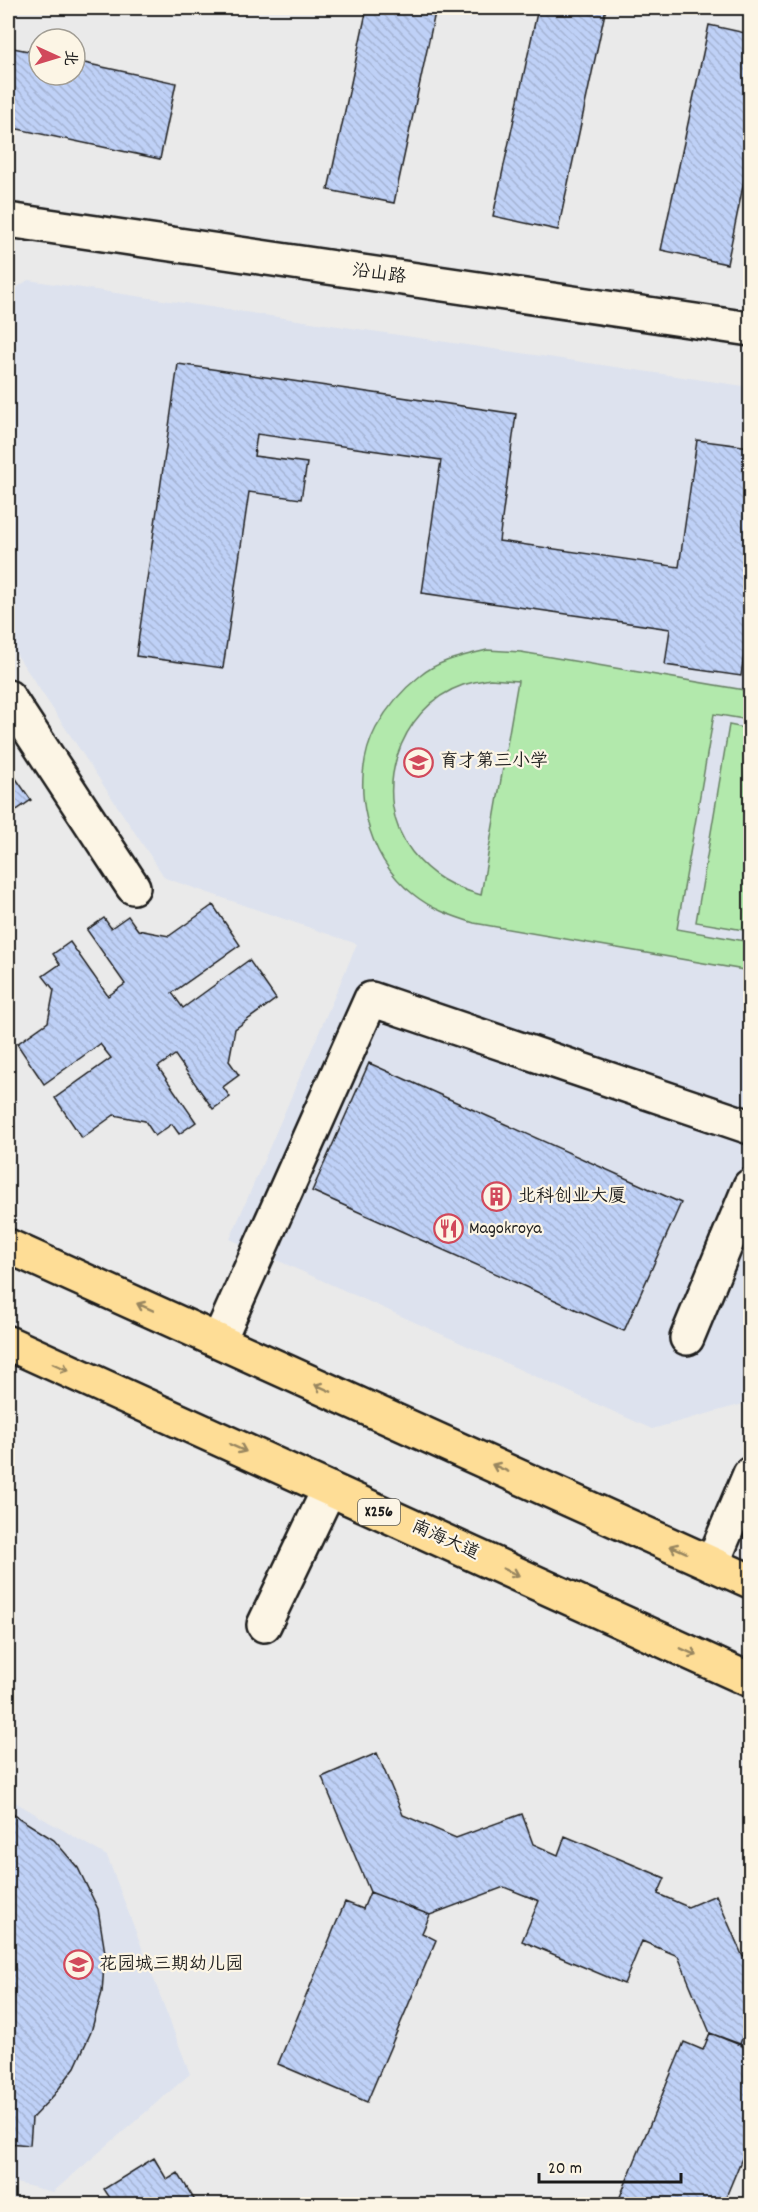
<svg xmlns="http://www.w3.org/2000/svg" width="758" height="2212" viewBox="0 0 758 2212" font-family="Dekko,'LXGW WenKai TC',sans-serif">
<defs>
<pattern id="building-back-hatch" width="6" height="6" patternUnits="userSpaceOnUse" patternTransform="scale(1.5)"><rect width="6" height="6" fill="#bfd1f7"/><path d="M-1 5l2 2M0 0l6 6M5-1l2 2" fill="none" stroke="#a4b3d3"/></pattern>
</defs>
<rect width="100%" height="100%" fill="#eaeaea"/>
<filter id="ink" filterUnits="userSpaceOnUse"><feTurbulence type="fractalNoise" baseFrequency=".0167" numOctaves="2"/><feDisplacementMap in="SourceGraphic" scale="12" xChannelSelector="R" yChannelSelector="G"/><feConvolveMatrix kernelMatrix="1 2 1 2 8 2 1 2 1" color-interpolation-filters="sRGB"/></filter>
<g filter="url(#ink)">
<path fill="#dde2ee" d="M28 280 750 387V1402L652 1429 230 1239 357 944 165 878 11 646 8 645V294Z
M8 1798 107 1856 190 2074 53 2192 8 2181Z"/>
<path fill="#b2e9ac" stroke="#678264" stroke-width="1.5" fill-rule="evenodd" d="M487 650 521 652 750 691V720L714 714 677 929 750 942V971L474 923C452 916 431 909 413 894 366 858 348 781 376 728 387 708 402 690 420 676 439 660 463 656 487 650ZM490 679 518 681 481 895C452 887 431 876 412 852 369 798 398 707 463 685 472 682 481 681 490 679Z
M729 725 750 729V931L696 922Z"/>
<path fill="url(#building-back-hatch)" stroke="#1c1c1c" stroke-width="1.5" d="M367 8H436L394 203 328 190Z
M538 8H606L558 230 493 216Z
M709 25 750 34V152L727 264 661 250Z
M8 47 39 53V75H75V61L176 83 160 159 8 127Z
M178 364 516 414 499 541 679 567 697 440 750 447V611L741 676 665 665 670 629 422 593 441 460 257 434 254 456 307 463 301 499 249 492 223 668 136 656Z
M8 767 31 800 8 816Z
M213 905 240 945 172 993 183 1008 249 960 276 999 235 1029 229 1061 239 1075 223 1087 230 1097 213 1109 175 1055 158 1067 196 1122 179 1134 172 1124 155 1136 145 1121 114 1115 82 1138 55 1098 111 1058 100 1044 44 1084 17 1044 48 1022 54 990 43 976 60 964 53 954 70 942 108 996 125 984 87 930 104 918 111 928 128 916 138 930 169 936Z
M369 1063 681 1203 624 1331 312 1191Z
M377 1753 403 1815 456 1838 522 1814 533 1844 558 1855 565 1836 665 1878 658 1894 688 1907 716 1895 742 1955 750 1959V2015L740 2044 710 2033 678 1956 642 1941 624 1984 522 1941 539 1901 504 1887 430 1915 370 1892 322 1777Z
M8 1811 54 1840 78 1868 98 1909 105 1953 102 1992 91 2032 75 2067 54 2095 32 2118 30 2145 8 2143Z
M370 1892 430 1915 422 1933 436 1940 367 2102 278 2064 345 1902 363 1909Z
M750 2015V2049L740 2044Z
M710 2033 750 2049V2139L723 2204H617L684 2042 703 2050Z
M154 2158 167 2180 178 2173 197 2204H114L104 2189Z"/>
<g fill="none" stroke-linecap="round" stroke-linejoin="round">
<defs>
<path id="minor" d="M8 220 750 329
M8 697 133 887
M687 1338 750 1186
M219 1340 371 999 750 1127
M712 1564 750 1474
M264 1625 329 1489"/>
<path id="major" d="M8 1246 750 1581
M8 1343 750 1680"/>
</defs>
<use href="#minor" stroke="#1c1c1c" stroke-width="38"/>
<use href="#major" stroke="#1c1c1c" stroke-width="38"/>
<use href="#minor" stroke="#fcf5e5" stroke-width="33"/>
<use href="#major" stroke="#fedd96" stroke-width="33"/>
</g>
<defs><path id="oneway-shaft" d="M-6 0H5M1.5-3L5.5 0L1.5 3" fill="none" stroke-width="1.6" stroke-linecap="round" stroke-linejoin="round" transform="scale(1.5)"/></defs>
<g stroke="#98865f">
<use href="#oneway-shaft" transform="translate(145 1307) rotate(-156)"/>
<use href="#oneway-shaft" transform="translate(61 1367) rotate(24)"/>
<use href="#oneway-shaft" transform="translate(323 1388) rotate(-156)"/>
<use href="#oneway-shaft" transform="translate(238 1448) rotate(24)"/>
<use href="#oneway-shaft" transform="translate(500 1468) rotate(-156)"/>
<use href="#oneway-shaft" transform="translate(678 1549) rotate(-156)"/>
<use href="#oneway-shaft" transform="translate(511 1572) rotate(24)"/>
<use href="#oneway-shaft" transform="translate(689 1652) rotate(24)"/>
</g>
</g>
<defs>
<symbol id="school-ring" viewBox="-11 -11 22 22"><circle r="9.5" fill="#fcf5e5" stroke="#d1495b" stroke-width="1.5"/><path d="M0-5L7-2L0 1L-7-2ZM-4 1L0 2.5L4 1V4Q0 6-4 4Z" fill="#d1495b"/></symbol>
<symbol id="building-ring" viewBox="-11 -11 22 22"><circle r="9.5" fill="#fcf5e5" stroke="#d1495b" stroke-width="1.5"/><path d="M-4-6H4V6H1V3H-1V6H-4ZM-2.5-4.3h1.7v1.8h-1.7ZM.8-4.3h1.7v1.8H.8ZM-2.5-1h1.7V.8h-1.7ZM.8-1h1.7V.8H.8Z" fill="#d1495b"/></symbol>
<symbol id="restaurant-ring" viewBox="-11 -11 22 22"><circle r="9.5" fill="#fcf5e5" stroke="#d1495b" stroke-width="1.5"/><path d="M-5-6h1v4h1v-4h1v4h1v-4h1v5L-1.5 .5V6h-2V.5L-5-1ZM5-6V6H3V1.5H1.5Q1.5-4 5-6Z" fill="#d1495b"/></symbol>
</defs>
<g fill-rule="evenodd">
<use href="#school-ring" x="402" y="746" width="33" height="33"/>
<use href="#building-ring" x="480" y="1180" width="33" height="33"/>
<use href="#restaurant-ring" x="432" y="1212" width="33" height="33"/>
<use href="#school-ring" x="62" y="1948" width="33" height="33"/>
</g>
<g text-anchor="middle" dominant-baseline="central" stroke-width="4.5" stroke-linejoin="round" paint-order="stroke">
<rect fill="#fcf5e5" stroke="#5f5d58" stroke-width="1.5" x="358" y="1499" width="42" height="26" rx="4.5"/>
<g font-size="16" font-weight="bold" fill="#1c1c1c">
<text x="379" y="1512">X256</text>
</g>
<g font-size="18" fill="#1c1c1c" stroke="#fcf5e5">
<text transform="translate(379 275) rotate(8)">沿山路</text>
<text transform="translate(445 1541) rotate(24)">南海大道</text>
</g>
<g font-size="18" fill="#1c1c1c" stroke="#fcf5e5" text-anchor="start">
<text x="440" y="762">育才第三小学</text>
<text x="518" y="1197">北科创业大厦</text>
<text x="469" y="1229">Magokroya</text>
<text x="99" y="1965">花园城三期幼儿园</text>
</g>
</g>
<rect width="758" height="2212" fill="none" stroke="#fcf5e5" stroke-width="30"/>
<rect x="15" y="15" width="728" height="2182" fill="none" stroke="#1c1c1c" stroke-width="2" filter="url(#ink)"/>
<g transform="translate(57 57) rotate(94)"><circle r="28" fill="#fcf5e5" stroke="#a29e95" stroke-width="1.5"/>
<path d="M0-4.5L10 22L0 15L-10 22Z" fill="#d1495b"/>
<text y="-9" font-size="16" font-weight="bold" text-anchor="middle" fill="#1c1c1c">北</text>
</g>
<path d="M539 2173v9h142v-9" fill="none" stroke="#1c1c1c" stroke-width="3"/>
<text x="548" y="2173" font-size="18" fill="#1c1c1c" stroke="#fcf5e5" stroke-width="4.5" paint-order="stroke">20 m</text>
</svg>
